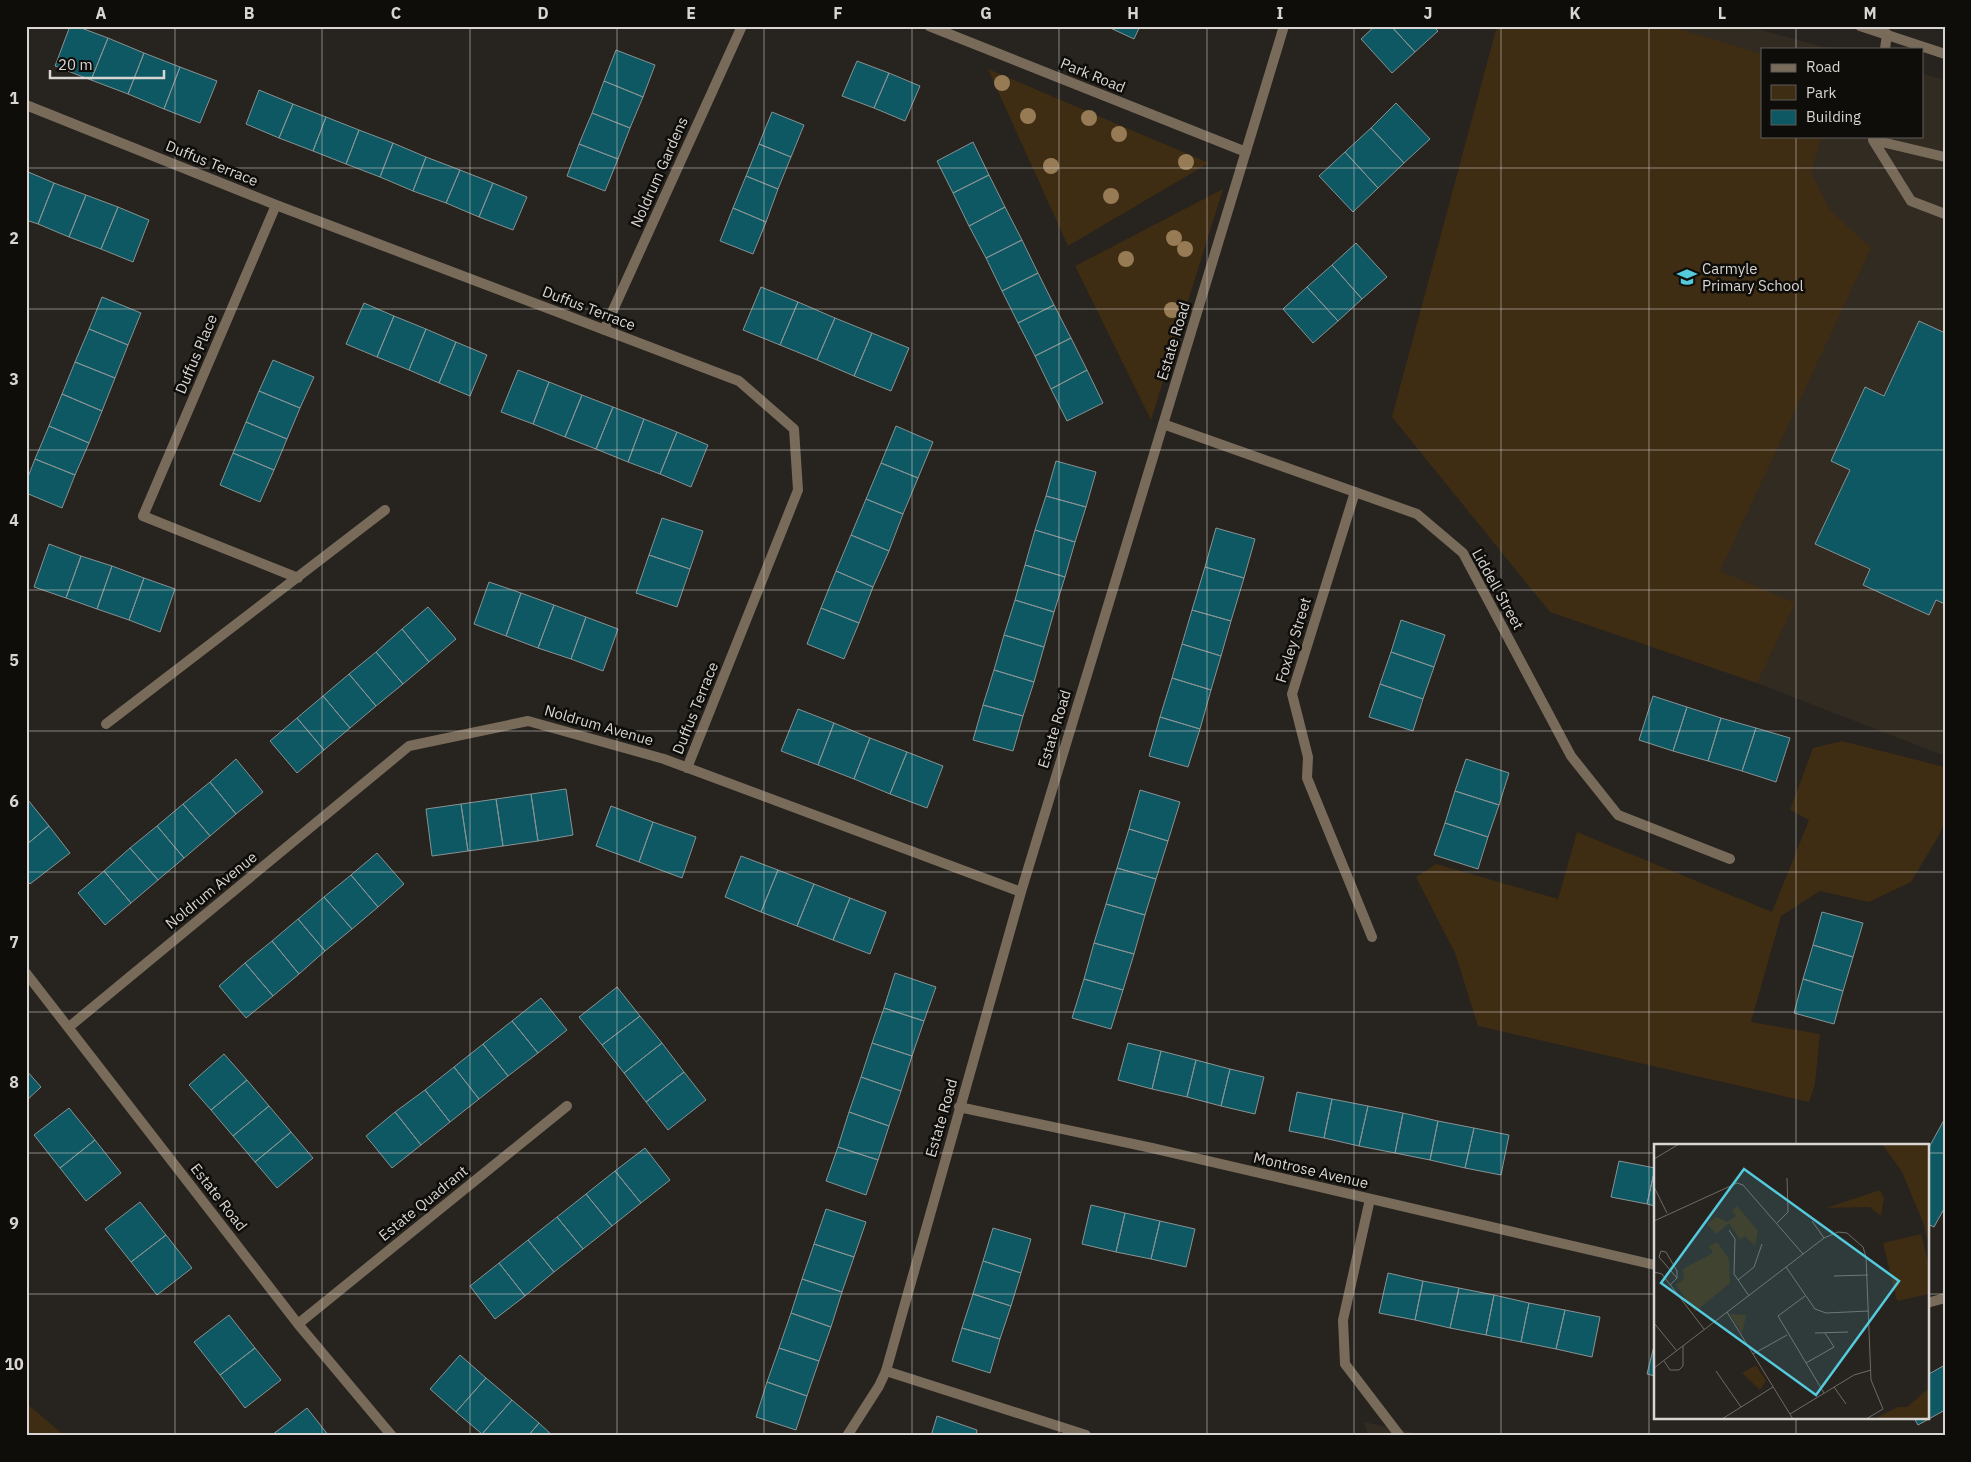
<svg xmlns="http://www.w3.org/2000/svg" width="1971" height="1462" viewBox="0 0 1971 1462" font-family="'IBM Plex Sans',sans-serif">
<rect width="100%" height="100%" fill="#27231e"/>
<path fill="#322b22" d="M1497 26H1747L1830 49H1762V136H1922V74L1945 80V756L1757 683 1550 612 1392 417Z
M1364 1422 1429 1436H1368Z"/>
<path fill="#3e2c13" d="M1497 26H1669L1762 54V136H1822L1811 172 1830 210 1871 248 1720 571 1795 603 1757 683 1550 612 1392 417Z
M988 69 1209 163 1068 246Z
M1223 189 1151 420 1075 266Z
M1842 741 1945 767V821L1938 837 1911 882 1869 902 1820 891 1781 916 1751 1022 1820 1034 1815 1084 1809 1102 1478 1026 1455 953 1416 877 1436 864 1558 899 1577 832 1772 912 1809 820 1790 810 1813 748Z
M26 1403 65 1436H26Z"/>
<path fill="#0d5862" stroke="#889293" d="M70 26H76L108 38 91 80 55 66Z
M1106 26H1140L1134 39Z
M1375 26H1391L1415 52 1392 73 1361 39Z
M1391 26H1433L1438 31 1415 52Z
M108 38 144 53 128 94 91 80Z
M616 50 655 65 643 97 604 81Z
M144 53 180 67 164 109 128 94Z
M857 61 889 73 874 108 842 96Z
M180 67 217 81 200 123 164 109Z
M889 73 920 86 905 121 874 108Z
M604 81 643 97 630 128 592 113Z
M259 90 293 104 279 138 246 124Z
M1396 103 1430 139 1404 163 1371 128Z
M293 104 326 117 313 151 279 138Z
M772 112 804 125 791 157 759 144Z
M592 113 630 128 618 159 579 144Z
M326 117 359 130 346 164 313 151Z
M1371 128 1404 163 1378 188 1345 152Z
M359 130 393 143 380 177 346 164Z
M973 142 989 175 953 193 937 161Z
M393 143 426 157 413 191 380 177Z
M579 144 618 159 605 191 567 176Z
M759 144 791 157 778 189 746 176Z
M1345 152 1378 188 1353 212 1319 176Z
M426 157 460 170 446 203 413 191Z
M460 170 493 183 479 217 446 203Z
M26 171 54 183 38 224 26 220Z
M989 175 1005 207 969 226 953 193Z
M746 176 778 189 766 222 733 208Z
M54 183 86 195 69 237 38 224Z
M493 183 527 197 513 230 479 217Z
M86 195 118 207 101 249 69 237Z
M118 207 149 220 133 262 101 249Z
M1005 207 1022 240 986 258 969 226Z
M733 208 766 222 753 254 720 241Z
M1022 240 1038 273 1002 291 986 258Z
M1356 243 1387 277 1362 299 1332 265Z
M1332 265 1362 299 1338 321 1307 287Z
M1038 273 1054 305 1018 323 1002 291Z
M761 287 798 302 780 345 743 330Z
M1307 287 1338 321 1313 343 1283 309Z
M102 297 141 313 128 345 89 329Z
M798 302 835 318 817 360 780 345Z
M364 303 394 316 377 357 346 344Z
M1054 305 1071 338 1035 356 1018 323Z
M394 316 426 329 409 370 377 357Z
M835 318 872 333 854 376 817 360Z
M1919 321 1945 333V604L1936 600 1929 615 1863 585 1870 569 1815 544 1850 470 1831 461 1865 387 1884 396Z
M89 329 128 345 115 378 75 362Z
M426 329 456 342 439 383 409 370Z
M872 333 909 348 891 391 854 376Z
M1071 338 1087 370 1051 389 1035 356Z
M456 342 487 355 470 396 439 383Z
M273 360 314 377 300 408 259 391Z
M75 362 115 378 102 411 62 394Z
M518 370 549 382 533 424 501 412Z
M1087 370 1103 403 1067 421 1051 389Z
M549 382 582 395 565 437 533 424Z
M259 391 300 408 287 439 246 422Z
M62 394 102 411 89 443 49 426Z
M582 395 613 407 596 449 565 437Z
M613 407 644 419 628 462 596 449Z
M644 419 677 432 660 474 628 462Z
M246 422 287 439 274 470 233 453Z
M49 426 89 443 75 475 35 459Z
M896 426 933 442 918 478 881 463Z
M677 432 708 445 691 487 660 474Z
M233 453 274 470 260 502 220 485Z
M35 459 75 475 62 508 26 493V482Z
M1056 461 1096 472 1086 507 1046 496Z
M881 463 918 478 903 514 866 499Z
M1046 496 1086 507 1075 542 1035 530Z
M866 499 903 514 889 551 851 535Z
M662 518 703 531 690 569 649 555Z
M1216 528 1255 539 1244 578 1205 567Z
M1035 530 1075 542 1065 577 1025 565Z
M851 535 889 551 873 587 836 571Z
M49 544 81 556 66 598 34 587Z
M649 555 690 569 677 607 636 593Z
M81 556 112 566 97 609 66 598Z
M1025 565 1065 577 1054 612 1015 600Z
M112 566 144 578 129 620 97 609Z
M1205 567 1244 578 1231 621 1192 610Z
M836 571 873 587 859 623 821 608Z
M144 578 175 589 160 632 129 620Z
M489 582 521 593 506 636 474 624Z
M521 593 554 605 538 648 506 636Z
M1015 600 1054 612 1044 647 1004 635Z
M554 605 586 617 571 659 538 648Z
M428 607 456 639 429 662 402 629Z
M821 608 859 623 844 659 807 644Z
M1192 610 1231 621 1221 656 1182 644Z
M586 617 618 629 603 671 571 659Z
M1401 620 1445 635 1434 667 1391 652Z
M402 629 429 662 403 684 376 652Z
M1004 635 1044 647 1034 682 994 670Z
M1182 644 1221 656 1211 690 1172 678Z
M376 652 403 684 376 706 349 674Z
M1391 652 1434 667 1423 699 1380 684Z
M994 670 1034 682 1023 716 983 705Z
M349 674 376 706 350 728 323 696Z
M1172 678 1211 690 1200 729 1160 717Z
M1380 684 1423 699 1413 731 1369 717Z
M323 696 350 728 324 750 297 718Z
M1653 696 1687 707 1673 751 1639 740Z
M983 705 1023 716 1013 751 973 740Z
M1687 707 1721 718 1708 761 1673 751Z
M798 709 834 723 818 765 781 751Z
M1160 717 1200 729 1188 767 1149 756Z
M297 718 324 750 297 773 270 741Z
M1721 718 1756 728 1742 771 1708 761Z
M834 723 870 738 854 779 818 765Z
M1756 728 1790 738 1776 782 1742 771Z
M870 738 907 752 890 794 854 779Z
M907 752 943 766 927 808 890 794Z
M236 759 263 792 236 814 210 782Z
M1466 759 1509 773 1499 805 1455 791Z
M210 782 236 814 210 836 183 804Z
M566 789 573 835 538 841 531 794Z
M1140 790 1180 802 1168 841 1129 829Z
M1455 791 1499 805 1488 837 1445 823Z
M531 794 538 841 503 846 496 799Z
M496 799 503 846 468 851 461 804Z
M28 800 49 826 26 845V801Z
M183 804 210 836 184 858 157 826Z
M461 804 468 851 432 856 426 809Z
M611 806 653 822 639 862 596 846Z
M653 822 696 837 682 878 639 862Z
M1445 823 1488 837 1478 869 1434 855Z
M49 826 70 853 30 884 26 879V845Z
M157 826 184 858 158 880 130 848Z
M1129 829 1168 841 1156 879 1117 868Z
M130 848 158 880 131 903 104 871Z
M377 853 404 884 378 907 351 875Z
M741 856 778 870 761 912 725 897Z
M1117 868 1156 879 1145 915 1106 904Z
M778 870 814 884 797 926 761 912Z
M104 871 131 903 105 925 78 893Z
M351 875 378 907 352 929 324 897Z
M814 884 850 898 833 940 797 926Z
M324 897 352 929 325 951 298 919Z
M850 898 886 912 870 954 833 940Z
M1106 904 1145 915 1134 954 1094 943Z
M1822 912 1863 923 1853 957 1813 945Z
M298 919 325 951 299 974 272 941Z
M272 941 299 974 273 996 245 963Z
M1094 943 1134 954 1123 990 1084 979Z
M1813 945 1853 957 1843 991 1803 979Z
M245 963 273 996 246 1018 219 986Z
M895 973 936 987 924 1021 884 1008Z
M1084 979 1123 990 1111 1029 1072 1018Z
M1803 979 1843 991 1834 1024 1794 1013Z
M617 987 640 1016 602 1045 579 1017Z
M541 998 567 1030 538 1053 512 1021Z
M884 1008 924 1021 912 1056 872 1043Z
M640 1016 662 1043 624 1073 602 1045Z
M512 1021 538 1053 508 1076 483 1044Z
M662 1043 684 1072 646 1102 624 1073Z
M872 1043 912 1056 901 1091 861 1077Z
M1128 1043 1161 1051 1152 1089 1118 1080Z
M483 1044 508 1076 479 1099 454 1067Z
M1161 1051 1196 1060 1187 1097 1152 1089Z
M224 1054 247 1080 211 1110 189 1085Z
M1196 1060 1230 1069 1221 1106 1187 1097Z
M454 1067 479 1099 450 1122 425 1090Z
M1230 1069 1264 1077 1255 1114 1221 1106Z
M26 1070 41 1087 26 1101Z
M684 1072 706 1100 668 1130 646 1102Z
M861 1077 901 1091 889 1126 849 1112Z
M247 1080 269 1106 233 1136 211 1110Z
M425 1090 450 1122 421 1145 395 1112Z
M1297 1092 1332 1099 1324 1138 1289 1131Z
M1332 1099 1368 1106 1359 1146 1324 1138Z
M269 1106 291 1132 255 1162 233 1136Z
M1368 1106 1403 1113 1395 1153 1359 1146Z
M69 1108 95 1140 60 1168 34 1135Z
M395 1112 421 1145 392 1168 366 1136Z
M849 1112 889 1126 878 1160 838 1147Z
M1403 1113 1438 1121 1430 1160 1395 1153Z
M1944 1120 1945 1207 1934 1227 1927 1224V1151Z
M1438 1121 1474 1128 1465 1168 1430 1160Z
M1474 1128 1509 1135 1501 1175 1465 1168Z
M291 1132 313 1158 277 1188 255 1162Z
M95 1140 121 1173 86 1201 60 1168Z
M838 1147 878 1160 866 1195 826 1181Z
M645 1148 670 1180 641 1203 615 1171Z
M1619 1161 1655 1168 1647 1204 1611 1197Z
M1655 1168V1206L1647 1204Z
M615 1171 641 1203 612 1226 586 1194Z
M586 1194 612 1226 583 1249 557 1217Z
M140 1202 166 1235 131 1262 105 1229Z
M1091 1205 1125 1213 1116 1252 1082 1244Z
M826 1209 866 1222 854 1257 814 1244Z
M1125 1213 1160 1221 1151 1259 1116 1252Z
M557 1217 583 1249 554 1272 528 1240Z
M1160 1221 1195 1229 1186 1267 1151 1259Z
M993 1228 1031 1239 1021 1273 983 1261Z
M166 1235 192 1268 157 1295 131 1262Z
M528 1240 554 1272 525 1296 499 1263Z
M814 1244 854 1257 842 1292 802 1279Z
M983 1261 1021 1273 1011 1306 973 1294Z
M499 1263 525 1296 495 1319 470 1286Z
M1388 1273 1423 1281 1415 1320 1379 1313Z
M802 1279 842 1292 831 1327 791 1313Z
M1423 1281 1459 1288 1450 1328 1415 1320Z
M1459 1288 1494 1295 1486 1335 1450 1328Z
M973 1294 1011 1306 1000 1339 962 1328Z
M1494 1295 1529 1303 1521 1342 1486 1335Z
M1529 1303 1565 1310 1556 1349 1521 1342Z
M1565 1310 1600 1317 1592 1357 1556 1349Z
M791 1313 831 1327 819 1361 779 1348Z
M229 1315 255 1348 220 1375 194 1342Z
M962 1328 1000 1339 990 1373 952 1361Z
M1655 1342V1376L1647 1374Z
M255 1348 281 1380 245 1408 220 1375Z
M779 1348 819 1361 807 1396 767 1382Z
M460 1355 486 1378 456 1412 430 1389Z
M1945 1365V1410L1918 1425 1914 1418H1927V1375Z
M486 1378 512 1400 482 1434 456 1412Z
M767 1382 807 1396 796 1430 756 1417Z
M512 1400 539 1423 528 1436H484L482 1434Z
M307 1408 329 1436H272V1435Z
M937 1416 977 1430 976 1436H931Z
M539 1423 553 1436H528Z"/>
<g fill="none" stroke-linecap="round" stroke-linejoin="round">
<path stroke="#796b5a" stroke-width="10" d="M1885 49 1887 34
M1874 136 1873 140 1911 201 1945 214
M1873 140 1945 157
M1355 492 1292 694 1308 757 1307 778 1372 937
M143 516 298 578
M106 724 385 510
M1370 1199 1343 1320 1345 1364 1400 1436
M886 1371 1086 1435"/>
<path stroke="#796b5a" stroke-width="10" d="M929 26 1246 152
M1860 26 1945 54
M26 105 276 205 739 381 794 429 798 490 687 768
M604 330 742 26
M1163 424 1417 514 1463 553 1571 756 1618 815 1730 859
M143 516 276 205
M26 973 298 1324 392 1436
M69 1027 409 746 528 721 664 759 1021 892
M959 1107 1152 1148 1655 1265
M1927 1303 1945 1298
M298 1324 567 1106
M847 1436 879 1386 886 1371 1021 892 1284 26"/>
</g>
<g fill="#977b55">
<circle cx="1002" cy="83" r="8"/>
<circle cx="1028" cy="116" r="8"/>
<circle cx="1089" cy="118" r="8"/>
<circle cx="1119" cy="134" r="8"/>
<circle cx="1186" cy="162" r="8"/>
<circle cx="1051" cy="166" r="8"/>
<circle cx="1111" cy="196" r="8"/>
<circle cx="1174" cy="238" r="8"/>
<circle cx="1185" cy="249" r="8"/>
<circle cx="1126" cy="259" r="8"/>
<circle cx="1172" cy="310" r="8"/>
</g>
<path fill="none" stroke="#d8d5d2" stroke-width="1" stroke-opacity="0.55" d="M175 26V1436M322 26V1436M470 26V1436M617 26V1436M764 26V1436M912 26V1436M1059 26V1436M1207 26V1436M1354 26V1436M1501 26V1436M1649 26V1436M1796 26V49M1796 136V1146M26 168H1945M26 309H1945M26 450H1945M26 590H1945M26 731H1945M26 872H1945M26 1012H1945M26 1153H1655M1927 1153H1945M26 1294H1655M1927 1294H1945M1796 1418V1436"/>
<defs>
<symbol id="school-bare" viewBox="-9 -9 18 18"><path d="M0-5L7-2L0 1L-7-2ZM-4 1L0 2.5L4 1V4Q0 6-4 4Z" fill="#54cadd" stroke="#0e0d0a" stroke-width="2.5" paint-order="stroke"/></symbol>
</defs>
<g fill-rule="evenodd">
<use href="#school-bare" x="1673" y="263" width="28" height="28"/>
</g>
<g text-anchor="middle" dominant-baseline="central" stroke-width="5" stroke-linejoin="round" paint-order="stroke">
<g font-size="15" fill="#d8d5d2" stroke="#0e0d0a">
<text transform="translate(1093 75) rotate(22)">Park Road</text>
<text transform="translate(212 163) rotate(22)">Duffus Terrace</text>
<text transform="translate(659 172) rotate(-66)">Noldrum Gardens</text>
<text transform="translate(589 308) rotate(21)">Duffus Terrace</text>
<text transform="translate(1173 341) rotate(-73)">Estate Road</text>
<text transform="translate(196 354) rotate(-67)">Duffus Place</text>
<text transform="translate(1498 589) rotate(61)">Liddell Street</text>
<text transform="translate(1293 640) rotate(-73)">Foxley Street</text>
<text transform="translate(695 708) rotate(-68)">Duffus Terrace</text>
<text transform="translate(599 725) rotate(16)">Noldrum Avenue</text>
<text transform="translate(1054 729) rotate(-73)">Estate Road</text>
<text transform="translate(211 890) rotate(-39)">Noldrum Avenue</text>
<text transform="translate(941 1118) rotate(-74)">Estate Road</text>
<text transform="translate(1311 1170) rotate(13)">Montrose Avenue</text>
<text transform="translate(219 1197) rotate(52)">Estate Road</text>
<text transform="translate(423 1203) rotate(-39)">Estate Quadrant</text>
</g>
<g font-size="15" fill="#d8d5d2" stroke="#0e0d0a" text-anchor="start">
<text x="1702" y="268">Carmyle<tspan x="1702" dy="17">Primary School</tspan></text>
</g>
</g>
<g transform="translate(1654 1144)">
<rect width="275" height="275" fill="#27231e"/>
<path d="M228 0H275V101L268 76 248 28ZM226 46 230 54 227 72 216 63 172 64ZM83 62 104 87 101 102 91 92 86 96 75 79 62 90 53 80 62 73 74 78 82 72 78 67ZM267 90 275 121V150L243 157 229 99ZM63 98 75 115 76 139 41 168 22 141 30 135 29 125 59 109 55 102ZM76 170 92 171 88 190ZM102 221 112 237 106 246 88 229ZM275 244V275H219L244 263H253Z" fill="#3e2c13"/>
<path fill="none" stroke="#6e6a66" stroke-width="1" d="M0 15 25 0M0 43 13 69M0 77 83 39 89 41 149 110M158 77 170 94M123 79 134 68 133 34M75 86 81 95 80 130 95 152M132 123 161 165 172 169 215 167M0 128 8 130 50 185M180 132 214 131M84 136 100 123 108 100M16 141 23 134V127L12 108 7 107 5 113 23 134M151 152 124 172 170 249M73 168 139 275M0 179 23 207M161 189 194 188M99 210 133 191M10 217 16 226H25L29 222V202M152 219 180 203 171 189M0 224 170 94 184 88 193 89 209 103 212 113 217 236 229 265 212 275M62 227 87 263M180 243 192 260M136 270 200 231 217 226M68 275 119 243"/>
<path fill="#54cadd" fill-opacity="0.15" stroke="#54cadd" stroke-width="2.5" d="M90 25 245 137 162 251 7 139Z"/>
<rect width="275" height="275" fill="none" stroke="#d8d5d2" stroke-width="2.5"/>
</g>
<rect width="1971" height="1462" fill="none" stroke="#0e0d0a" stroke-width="55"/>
<rect x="1761" y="48" width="162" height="90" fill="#0e0d0a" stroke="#5f5d5a"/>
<rect x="1771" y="64" width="25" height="8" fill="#796b5a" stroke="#5f5d5a"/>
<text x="1806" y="72" font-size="15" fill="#d8d5d2">Road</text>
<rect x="1771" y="85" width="25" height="15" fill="#3e2c13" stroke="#5f5d5a"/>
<text x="1806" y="98" font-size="15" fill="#d8d5d2">Park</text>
<rect x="1771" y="110" width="25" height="15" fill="#0d5862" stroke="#5f5d5a"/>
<text x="1806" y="122" font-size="15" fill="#d8d5d2">Building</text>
<path d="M50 70v8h114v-8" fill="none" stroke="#d8d5d2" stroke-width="2.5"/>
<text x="58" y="70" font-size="15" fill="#d8d5d2" stroke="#0e0d0a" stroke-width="4" paint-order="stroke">20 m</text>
<rect x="28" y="28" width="1916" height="1406" fill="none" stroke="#d8d5d2" stroke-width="2"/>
<g font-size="16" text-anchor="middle" font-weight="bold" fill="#d8d5d2">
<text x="101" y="19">A</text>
<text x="249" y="19">B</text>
<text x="396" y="19">C</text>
<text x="543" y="19">D</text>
<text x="691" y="19">E</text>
<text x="838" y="19">F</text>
<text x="986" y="19">G</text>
<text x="1133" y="19">H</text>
<text x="1280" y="19">I</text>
<text x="1428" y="19">J</text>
<text x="1575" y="19">K</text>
<text x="1722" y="19">L</text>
<text x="1870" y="19">M</text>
<text x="14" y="104">1</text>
<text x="14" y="244">2</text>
<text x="14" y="385">3</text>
<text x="14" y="526">4</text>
<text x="14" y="666">5</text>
<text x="14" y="807">6</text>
<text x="14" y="948">7</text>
<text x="14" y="1088">8</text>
<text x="14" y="1229">9</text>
<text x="14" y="1370">10</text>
</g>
</svg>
